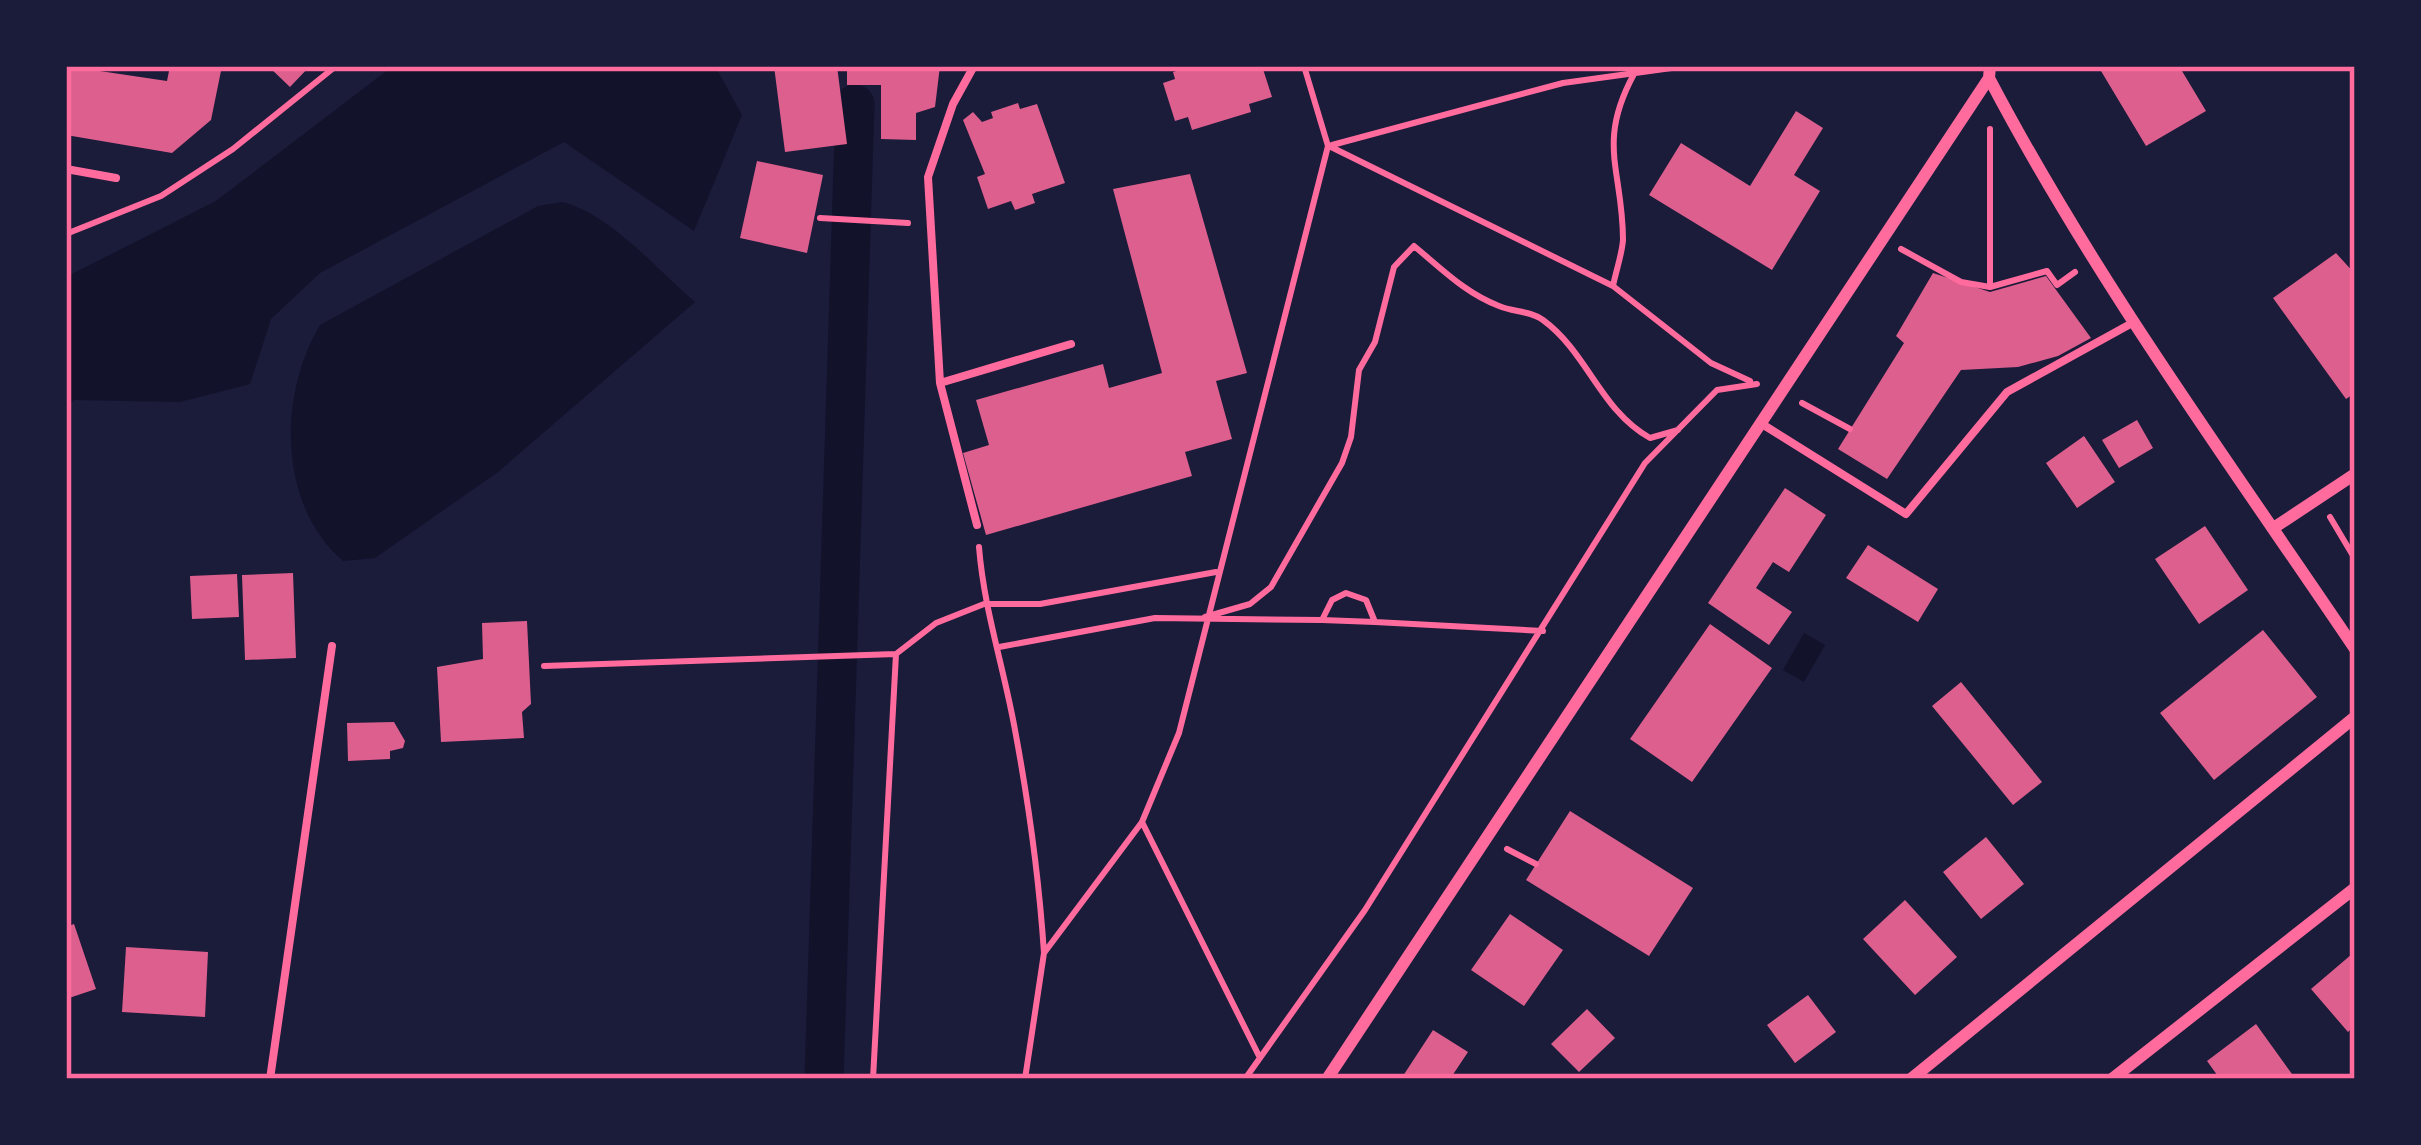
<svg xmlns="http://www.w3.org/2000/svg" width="2421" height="1145" viewBox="0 0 2421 1145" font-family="'Source Sans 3',sans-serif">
<rect width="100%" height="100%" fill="#1b1b3a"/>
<path fill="#12122b" d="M393 66H715L742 115 694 231 564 142 320 273 271 319 250 384 180 402 74 400 66 406V277L216 201Z
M562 202C611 214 657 270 695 302L498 472 375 558 343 561C278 505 278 396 320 325L538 206Z
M1804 633 1825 645 1804 682 1783 670Z"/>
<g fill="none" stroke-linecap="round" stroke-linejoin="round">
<path stroke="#12122b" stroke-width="39" d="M824 1079 855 104"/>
</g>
<path fill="#dd5f8e" d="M66 66 167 81 170 66H222L211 120 172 153 66 135Z
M268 66H310L290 87Z
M774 66H837L847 144 785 152Z
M847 66H940L935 107 916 113V140L881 139V85H847Z
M1191 66H1262L1272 97 1249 104 1251 112 1192 130 1188 117 1175 121 1163 83 1175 79 1173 72Z
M2098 66H2179L2206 111 2146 146Z
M1018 103 1020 109 1037 104 1065 183 1032 194 1035 203 1015 210 1011 201 988 209 977 177 985 174 963 120 973 112 982 122 993 118 991 112Z
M1796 111 1823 128 1794 175 1820 191 1772 270 1649 195 1681 143 1750 186Z
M757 161 823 175 807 253 740 238Z
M1190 174 1247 373 1216 381 1232 439 1185 452 1192 476 986 535 963 453 989 445 976 400 1103 364 1109 388 1162 373 1113 189Z
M2336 253 2355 274V393L2346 399 2273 298Z
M1933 273 1990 292 2046 276 2091 338 2058 356 2018 367 1961 370 1887 479 1838 449 1904 343 1896 336Z
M2137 420 2153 448 2119 468 2102 440Z
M2084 436 2115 482 2077 508 2046 463Z
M1785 488 1826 515 1789 572 1773 562 1756 588 1792 612 1769 645 1708 603Z
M2205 526 2248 590 2199 624 2155 559Z
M1868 545 1938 589 1918 622 1846 578Z
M293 573 296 658 245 660 242 575Z
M237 574 239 617 192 619 190 576Z
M527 621 531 704 522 712 524 738 441 742 437 667 483 659 482 623Z
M1710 624 1772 668 1692 782 1630 739Z
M2263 630 2317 697 2214 780 2160 713Z
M1961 682 2042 782 2013 805 1932 706Z
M394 722 405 741 403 748 390 751V759L348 761 347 723Z
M1570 811 1693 888 1649 956 1526 880Z
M1986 837 2024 884 1981 919 1943 872Z
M1905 900 1957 957 1915 995 1863 939Z
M1510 914 1563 950 1524 1006 1471 970Z
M74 924 96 989 66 999V927Z
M126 947 208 952 205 1017 122 1012Z
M2352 954 2355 1025 2348 1032 2311 989Z
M1808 995 1836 1032 1795 1063 1767 1025Z
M1587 1009 1615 1038 1579 1072 1551 1044Z
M2256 1024 2292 1074 2285 1079H2220L2207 1061Z
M1433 1030 1468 1052 1450 1079H1401Z"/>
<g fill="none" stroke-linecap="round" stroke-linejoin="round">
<path stroke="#ff6b9d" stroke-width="6" d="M1990 129V287L2047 271 2057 285 2075 272
M1332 145 1563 83 1686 66
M1329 146 1613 286 1711 363 1750 381
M820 218 908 223
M66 234 161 196 233 149 336 66
M1901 249 1961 282 1990 287
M1613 286C1616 271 1622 254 1623 240 1623 170 1596 144 1634 74
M1802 403 1850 429
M2330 517 2355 559
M979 547C984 610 1004 668 1015 730 1029 805 1039 878 1044 953
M1346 593 1366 600 1375 622 1322 620 1332 600Z
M1205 617 1250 604 1271 587 1342 463 1351 437 1359 370 1375 342 1394 267 1414 246C1442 269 1465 293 1499 306 1513 312 1531 311 1543 320 1588 353 1600 410 1650 438L1678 430
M1375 622 1543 631
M999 647 1155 618 1322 620
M544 666 896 654
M1142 822 1260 1058
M1507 849 1536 864
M873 1079 896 654 936 623 984 604H1040L1216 572
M1025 1079 1044 953 1142 822 1179 733 1328 146 1304 66
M1245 1079 1365 910 1645 463 1717 390 1757 384"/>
<path stroke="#ff6b9d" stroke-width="8" d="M974 66 953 104 928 177 940 383 977 525
M66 169 116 178
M940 383 1071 344
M1762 424 1906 514 2007 392 2134 322
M270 1079 332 646"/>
<path stroke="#ff6b9d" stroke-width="12" d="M1989 78C2094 278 2229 462 2355 649
M2275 527 2355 474
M1327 1079 1989 78 1990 66
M1911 1079 2355 717
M2112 1079 2355 888"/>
</g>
<rect width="2421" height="1145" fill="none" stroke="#1b1b3a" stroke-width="138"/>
<rect x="69" y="69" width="2283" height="1007" fill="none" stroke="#ff6b9d" stroke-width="4.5"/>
</svg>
